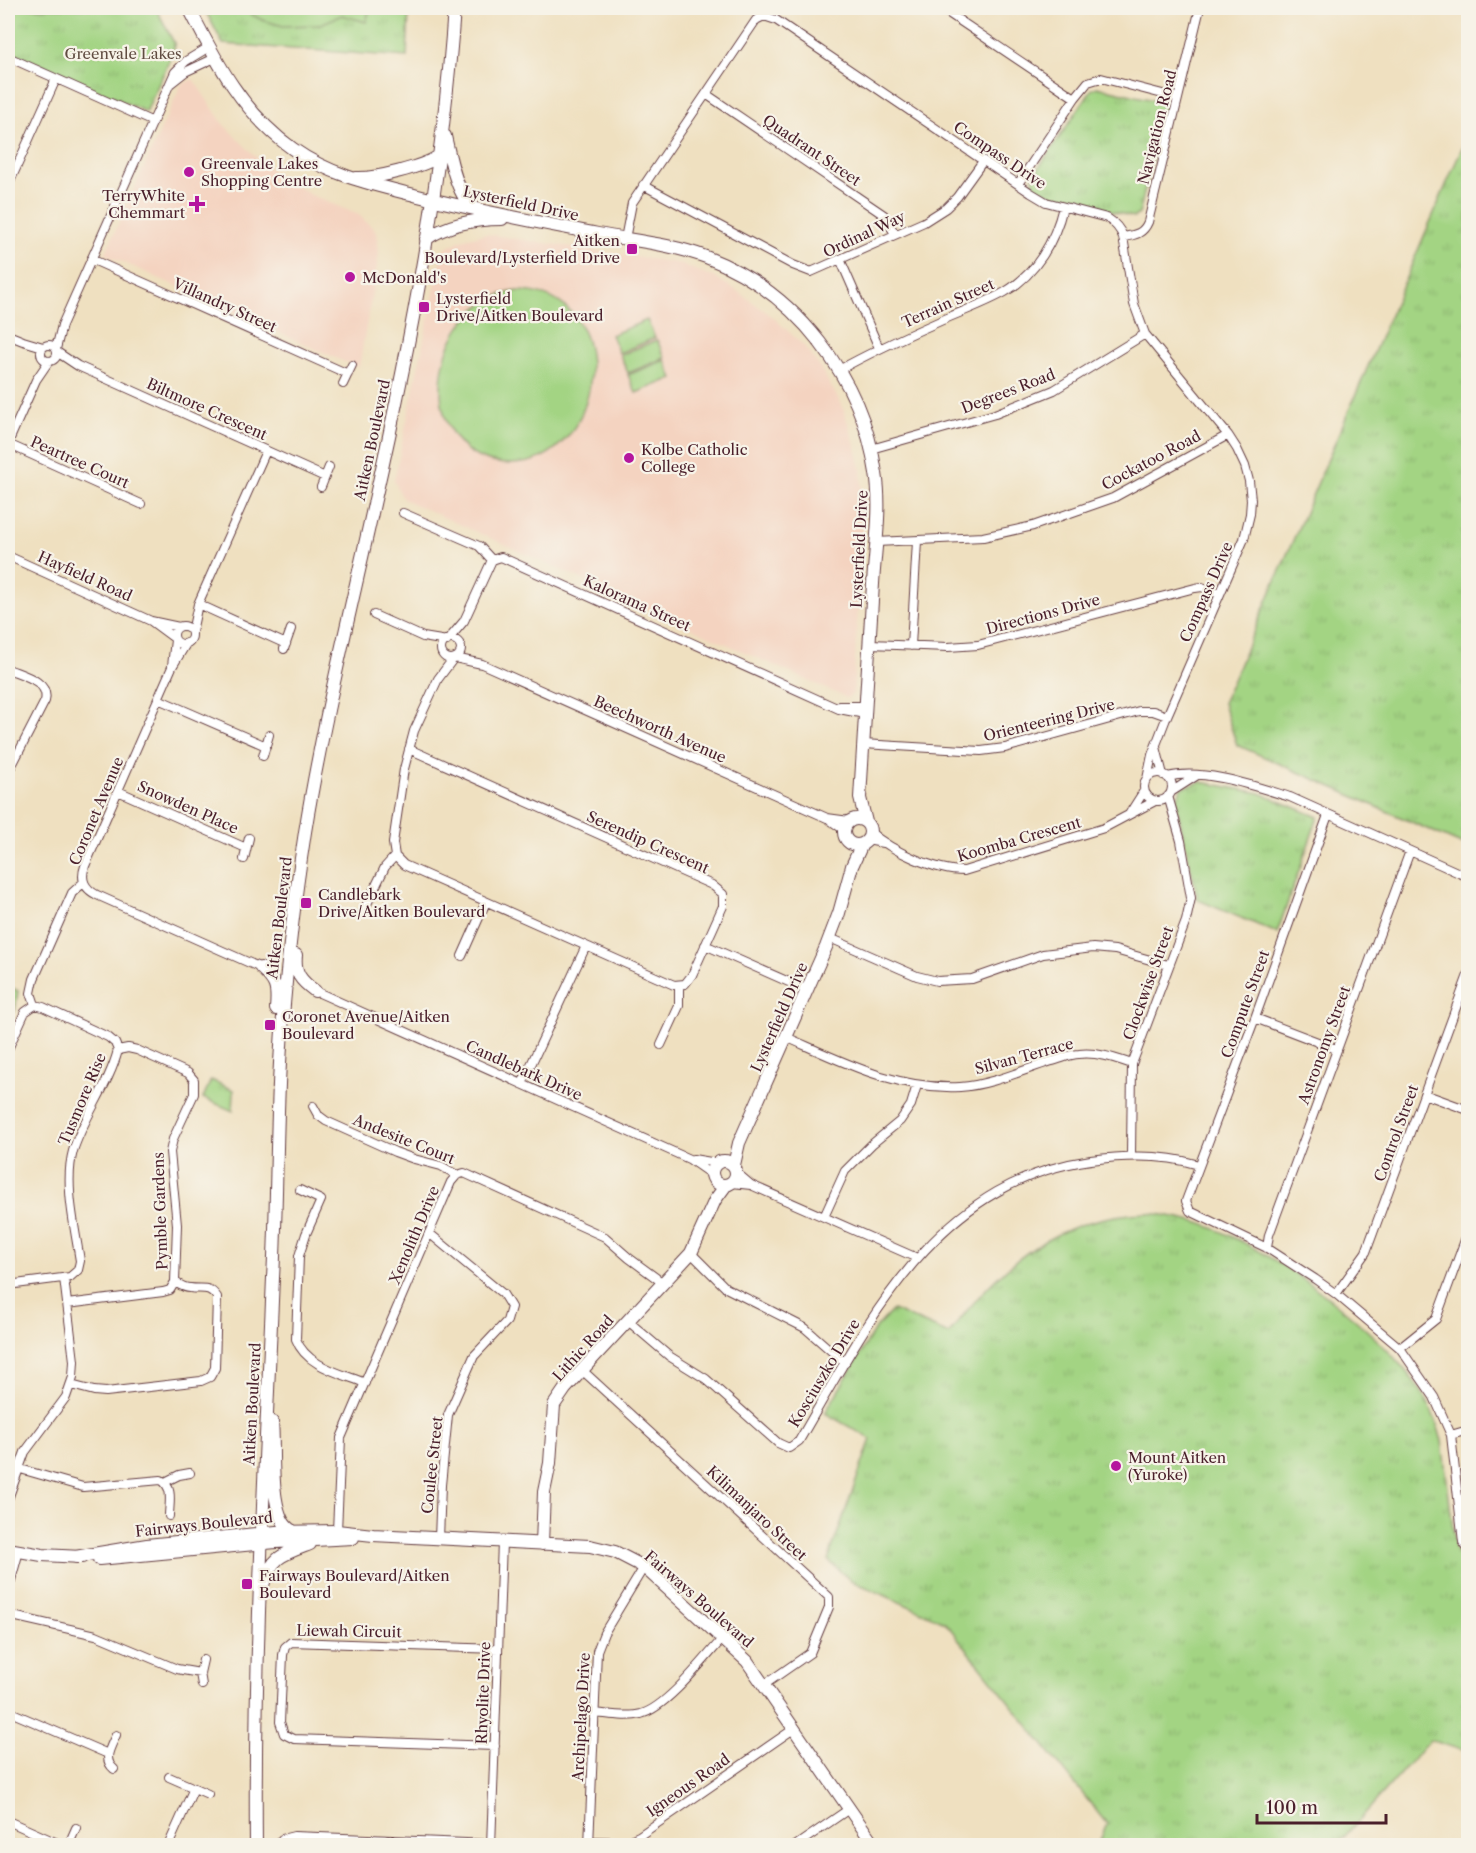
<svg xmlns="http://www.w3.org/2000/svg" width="1476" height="1853" viewBox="0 0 1476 1853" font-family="'Libre Caslon Text',serif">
<defs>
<pattern id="grass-tufts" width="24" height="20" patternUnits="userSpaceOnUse" patternTransform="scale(1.5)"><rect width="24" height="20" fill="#a3d483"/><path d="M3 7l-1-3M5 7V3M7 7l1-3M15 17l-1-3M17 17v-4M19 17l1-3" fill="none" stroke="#8eb671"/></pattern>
</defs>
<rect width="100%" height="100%" fill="#f7f3e8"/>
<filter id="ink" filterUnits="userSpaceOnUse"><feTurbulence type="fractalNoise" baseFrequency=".0167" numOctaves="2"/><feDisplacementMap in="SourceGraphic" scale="12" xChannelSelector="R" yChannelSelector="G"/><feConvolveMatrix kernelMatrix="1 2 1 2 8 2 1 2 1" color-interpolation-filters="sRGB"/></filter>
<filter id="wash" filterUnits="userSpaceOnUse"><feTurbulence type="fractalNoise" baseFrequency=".008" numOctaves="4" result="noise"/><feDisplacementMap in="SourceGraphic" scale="24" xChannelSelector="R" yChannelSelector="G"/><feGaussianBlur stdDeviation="1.35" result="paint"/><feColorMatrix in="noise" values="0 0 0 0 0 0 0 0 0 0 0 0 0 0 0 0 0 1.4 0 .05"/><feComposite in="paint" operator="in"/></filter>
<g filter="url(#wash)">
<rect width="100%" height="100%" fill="#efe0c0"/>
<path fill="#f4d3c0" d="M193 79 224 125 263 164 311 195 359 215 377 232 379 254 359 367 340 360 105 254 181 85Z
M485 234 677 263 716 278 736 290 773 317 804 346 819 366 842 405 856 448 861 469 863 522 853 694 847 698 403 499 394 481 443 250 461 240Z"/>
<path fill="url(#grass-tufts)" stroke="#767a57" stroke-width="1.5" d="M8 8H156L174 43V50L146 112 8 51Z
M204 8H409L407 57 223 44Z
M1097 87 1162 102 1165 107 1139 214 1134 217 1055 197 1034 186 1033 176 1092 89Z
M1468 134V847L1237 745 1223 703Z
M1201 782 1260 793 1318 817 1277 933 1198 900 1176 803 1181 788Z
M8 986 18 991 15 1011 8 1007Z
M211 1080 234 1090 233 1111 203 1098Z
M1148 1213C1166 1215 1184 1218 1202 1224 1273 1248 1396 1339 1430 1407 1435 1418 1439 1429 1442 1441L1456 1553 1468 1559V1752L1430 1740 1337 1845H1098L1107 1824 945 1622 850 1580 828 1560 871 1439 825 1413 875 1329 893 1310 949 1334C1000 1264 1058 1215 1148 1213Z"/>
<path fill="#a3d483" stroke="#767a57" stroke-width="1.5" d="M239 8H370L366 22 342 15 318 25 283 26 262 20Z
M518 291C627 292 605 465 510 464 409 463 425 301 518 291Z
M647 320 655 338 619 353 611 335Z
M657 340 665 358 628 373 620 355Z
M665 360 673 378 636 393 628 375Z"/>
</g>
<g filter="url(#ink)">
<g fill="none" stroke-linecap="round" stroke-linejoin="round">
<defs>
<path id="street" d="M941 8 1075 98
M8 57 153 122
M171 83 185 72 215 58
M706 94 884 215 895 234
M1018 184 1075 98 1088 82 1101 78 1178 98
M643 185 793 265 811 272 924 222 946 208 957 197 983 161
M8 186 56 79
M1123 237C1135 235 1143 234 1148 222L1200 8
M625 239 632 203 756 20 764 16 776 20 1031 193 1046 202 1107 218C1115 223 1120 228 1123 237L1134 304 1145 334 1228 435 1237 449 1245 466 1249 481 1251 500 1250 514 1244 539 1167 716 1152 755 1147 779
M91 259 348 374
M840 259 879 348
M8 335 23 341 43 347
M41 353a8 8 0 1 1 16 0a8 8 0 1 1-16 0Z
M56 349 62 325 175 72 186 61 209 47
M57 352 78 366 325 477
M839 370C871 352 904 337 938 322 960 312 984 304 1005 292 1036 274 1055 241 1063 207
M343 384 352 365
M8 443 36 380 49 361
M8 444 141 504
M871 449 995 414 1054 390 1145 334
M321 487 329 467
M403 513 479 546 492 560
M876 542 983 537 1033 526 1113 498 1228 435
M8 556 151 621 179 627
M198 604 286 644
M374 615 423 637 447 641
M151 621 174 638
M174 635a9 9 0 1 1 18 0a9 9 0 1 1-18 0Z
M192 632 198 604 266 451
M441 649a10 10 0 1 1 20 0a10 10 0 1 1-20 0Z
M448 640 464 621 492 560 501 557 839 709 865 714
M186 644 172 667 85 866C80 880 85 889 97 895L261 968
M870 644 948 647 978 645 1195 588 1202 587 1219 594
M911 646 917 541
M284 649 291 629
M455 658 482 664 827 818 849 821
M172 666 175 640
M8 669C22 675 50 681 45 701L8 773
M158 699 266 746
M839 706H866
M863 744 981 751 1005 748 1139 711H1153L1167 716
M1156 747 1163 775
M263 756 269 735
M1144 787a14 14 0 1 1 28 0a14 14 0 1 1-28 0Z
M1167 777C1204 768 1254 786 1290 797L1468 877
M118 791 246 848
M1171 792 1196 776
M1130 813 1144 791
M1328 815 1255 1018 1186 1201 1190 1211 1267 1248 1315 1279 1336 1294 1400 1348 1434 1397 1451 1435 1463 1542 1468 1549
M830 820 844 830
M870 832C892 851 935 871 964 871L1104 828 1155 801
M867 840 883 843
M395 856 404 865 674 985 685 984 692 975 723 906V894L712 885 409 749
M395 856 393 843 404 769 414 731 438 679 453 659
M244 859 249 838
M363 912 385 867 395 856
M830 938 917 976 937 981 972 979 1043 954 1093 948 1115 950 1168 965
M705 945 807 990
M462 956 486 902
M315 991 689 1159 712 1175
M35 1005 31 993 34 979 72 893 84 882
M1255 1018 1336 1049
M786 1037C843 1062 896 1090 960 1087 991 1085 1023 1070 1052 1061 1061 1059 1070 1054 1079 1054 1098 1052 1114 1058 1132 1064
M661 1045 679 1006V985
M8 1049 25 1012 35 1005 43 1007 108 1037 115 1043 118 1050C110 1083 83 1118 73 1151 64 1183 75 1228 80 1261L78 1270 70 1277 8 1285
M522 1084 586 946
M1424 1094 1468 1110
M313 1106 318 1115 326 1121 395 1152 414 1159 441 1166 457 1175
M1131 1156 1132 1064 1186 921 1191 898 1181 841 1168 796
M693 1159 717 1163
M737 1173 751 1185
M732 1183 751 1185 917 1258
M300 1190 321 1200 306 1234 299 1256 296 1339C306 1366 340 1373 365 1383
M824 1217 845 1171 872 1144 900 1121 911 1105 917 1085
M429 1233 503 1294 511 1307 507 1321 474 1356 448 1415 441 1485 439 1539
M1267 1248 1269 1235 1410 851
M691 1253 726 1288 805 1328 845 1363
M1336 1294 1366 1252 1468 975
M67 1304 163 1292 170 1290 175 1282 177 1225 170 1152 173 1139 194 1094V1080L188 1073 137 1050 128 1048 118 1050
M628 1321 669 1356 706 1379 778 1443 789 1448 799 1441C870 1319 936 1182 1091 1160 1127 1155 1164 1154 1199 1165
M1400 1348 1436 1319 1468 1232
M582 1370 829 1597V1607L810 1653 764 1685
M71 1385 94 1391 106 1392 201 1381 210 1377 215 1368 217 1297C209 1285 202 1290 190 1288 184 1288 180 1285 175 1282
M1451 1435 1468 1430
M17 1468 83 1487 161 1480C174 1487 169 1504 169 1516
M165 1482 179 1475 190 1473
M8 1499 25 1452 66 1397 73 1377 74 1361 64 1278
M337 1531 341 1438 451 1182 457 1175 464 1173 605 1237 629 1258 663 1283
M8 1591 19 1551
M8 1615 96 1635 177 1669 200 1673
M202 1685 200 1673 203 1660
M8 1711 108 1754
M594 1713C608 1714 627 1718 641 1714 666 1708 705 1658 723 1638
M495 1746 294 1739 284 1734 280 1722 283 1655 285 1647 291 1642 498 1649
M114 1769C102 1759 111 1747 116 1735
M169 1777 208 1794
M8 1821 64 1846
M589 1841 626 1842 639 1836 795 1728
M68 1846 76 1828
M168 1846 194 1788
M277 1846 282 1839 294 1836 491 1844
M491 1846 502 1542
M589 1846 597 1651 604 1633 644 1567
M795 1846 849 1809"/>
<path id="secondary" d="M189 8C216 61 242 113 293 149 331 176 374 185 418 196 478 211 538 222 598 234 635 241 671 244 706 257 797 292 862 378 876 473 882 509 875 548 873 584 869 655 864 727 860 798L866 822
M445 136C449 153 457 199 474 207
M356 178C375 179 423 167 439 156
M426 239C448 224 476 219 502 219
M844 832a13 13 0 1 1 26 0a13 13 0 1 1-26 0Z
M296 955C294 973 301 981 315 991
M261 968C276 982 278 987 276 1009
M712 1173a12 12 0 1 1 24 0a12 12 0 1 1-24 0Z
M734 1165 739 1143 826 947 839 913 852 866 862 844
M272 1422C275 1447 267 1520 293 1531
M542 1544 544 1492 550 1463 554 1405 565 1389 594 1357 691 1253 715 1200 726 1185
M8 1549 42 1555 82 1557
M75 1557 147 1545 276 1532 337 1531 373 1535 590 1546 615 1552 644 1567 747 1661 875 1846
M99 1559 276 1542 353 1538
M263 1585C272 1556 283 1554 310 1544
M256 1846C254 1655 265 1468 273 1278 277 1206 276 1135 280 1063 284 986 293 909 305 832 323 721 350 613 374 504 411 341 443 175 454 8"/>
</defs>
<use href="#street" stroke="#633c41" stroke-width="10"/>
<use href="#secondary" stroke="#633c41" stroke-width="14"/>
<use href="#street" stroke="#fff" stroke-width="8"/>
<use href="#secondary" stroke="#fff" stroke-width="12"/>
</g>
</g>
<g fill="#b5179e" stroke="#f7f3e8" stroke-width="2">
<circle cx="189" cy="172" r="6"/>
<path d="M194 195h6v6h6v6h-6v6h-6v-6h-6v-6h6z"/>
<rect x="626" y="243" width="12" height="12" rx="3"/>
<circle cx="350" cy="277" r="6"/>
<rect x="418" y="301" width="12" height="12" rx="3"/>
<circle cx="629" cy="458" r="6"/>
<rect x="300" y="897" width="12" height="12" rx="3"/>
<rect x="264" y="1019" width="12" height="12" rx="3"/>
<circle cx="1116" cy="1466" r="6"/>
<rect x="241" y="1578" width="12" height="12" rx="3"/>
</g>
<g text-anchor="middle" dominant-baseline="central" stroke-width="4.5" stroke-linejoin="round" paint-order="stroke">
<g font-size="15" fill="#604c41" stroke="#f7f3e8">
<text x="123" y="53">Greenvale Lakes</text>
</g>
<g font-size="15" fill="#4a1f2b" stroke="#f7f3e8">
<text transform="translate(1157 127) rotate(-76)">Navigation Road</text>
<text transform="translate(812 150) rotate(34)">Quadrant Street</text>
<text transform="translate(1000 155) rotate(34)">Compass Drive</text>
<text transform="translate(521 203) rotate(12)">Lysterfield Drive</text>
<text transform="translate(864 234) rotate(-25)">Ordinal Way</text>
<text transform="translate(948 303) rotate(-24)">Terrain Street</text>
<text transform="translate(225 305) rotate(24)">Villandry Street</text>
<text transform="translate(1008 391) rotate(-21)">Degrees Road</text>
<text transform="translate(207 409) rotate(24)">Biltmore Crescent</text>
<text transform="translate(372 440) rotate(-78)">Aitken Boulevard</text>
<text transform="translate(1151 460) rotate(-28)">Cockatoo Road</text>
<text transform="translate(80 462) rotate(24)">Peartree Court</text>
<text transform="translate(859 549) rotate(-87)">Lysterfield Drive</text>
<text transform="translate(85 576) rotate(24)">Hayfield Road</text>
<text transform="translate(1206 592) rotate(-66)">Compass Drive</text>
<text transform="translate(637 603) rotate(24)">Kalorama Street</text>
<text transform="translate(1043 614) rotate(-15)">Directions Drive</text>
<text transform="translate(1049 720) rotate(-14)">Orienteering Drive</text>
<text transform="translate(660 729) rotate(24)">Beechworth Avenue</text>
<text transform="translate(188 807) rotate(24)">Snowden Place</text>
<text transform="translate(96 811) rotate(-67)">Coronet Avenue</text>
<text transform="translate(1019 839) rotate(-16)">Koomba Crescent</text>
<text transform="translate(648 842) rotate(24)">Serendip Crescent</text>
<text transform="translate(279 918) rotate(-83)">Aitken Boulevard</text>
<text transform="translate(1148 983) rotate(-70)">Clockwise Street</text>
<text transform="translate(1245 1004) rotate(-70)">Compute Street</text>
<text transform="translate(779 1017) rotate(-66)">Lysterfield Drive</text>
<text transform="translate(1324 1045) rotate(-70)">Astronomy Street</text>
<text transform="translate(1024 1056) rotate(-15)">Silvan Terrace</text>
<text transform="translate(524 1070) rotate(24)">Candlebark Drive</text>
<text transform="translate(82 1099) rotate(-67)">Tusmore Rise</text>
<text transform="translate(1396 1133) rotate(-70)">Control Street</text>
<text transform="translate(404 1139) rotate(22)">Andesite Court</text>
<text transform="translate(160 1211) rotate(-92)">Pymble Gardens</text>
<text transform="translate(414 1235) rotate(-67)">Xenolith Drive</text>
<text transform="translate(583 1348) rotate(-48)">Lithic Road</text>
<text transform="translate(824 1373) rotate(-59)">Kosciuszko Drive</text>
<text transform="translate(252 1404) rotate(-87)">Aitken Boulevard</text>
<text transform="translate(432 1465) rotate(-84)">Coulee Street</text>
<text transform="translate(757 1513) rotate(43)">Kilimanjaro Street</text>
<text transform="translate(204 1524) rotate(-6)">Fairways Boulevard</text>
<text transform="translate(699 1599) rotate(41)">Fairways Boulevard</text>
<text transform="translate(349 1631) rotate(1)">Liewah Circuit</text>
<text transform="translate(483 1693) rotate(-88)">Rhyolite Drive</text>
<text transform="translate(581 1717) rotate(-87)">Archipelago Drive</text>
<text transform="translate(688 1785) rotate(-35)">Igneous Road</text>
</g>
<g font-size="15" fill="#4a1f2b" stroke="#f7f3e8" text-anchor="start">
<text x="201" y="163">Greenvale Lakes<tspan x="201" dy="17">Shopping Centre</tspan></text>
<text x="185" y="195" text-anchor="end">TerryWhite<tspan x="185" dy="17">Chemmart</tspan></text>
<text x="620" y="240" text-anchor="end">Aitken<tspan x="620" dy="17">Boulevard/Lysterfield Drive</tspan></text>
<text x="362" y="277">McDonald's</text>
<text x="436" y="298">Lysterfield<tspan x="436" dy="17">Drive/Aitken Boulevard</tspan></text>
<text x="641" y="449">Kolbe Catholic<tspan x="641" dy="17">College</tspan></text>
<text x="318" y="894">Candlebark<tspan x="318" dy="17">Drive/Aitken Boulevard</tspan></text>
<text x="282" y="1016">Coronet Avenue/Aitken<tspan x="282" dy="17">Boulevard</tspan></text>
<text x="1128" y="1457">Mount Aitken<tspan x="1128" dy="17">(Yuroke)</tspan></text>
<text x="259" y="1575">Fairways Boulevard/Aitken<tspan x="259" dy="17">Boulevard</tspan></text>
</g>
</g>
<rect width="1476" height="1853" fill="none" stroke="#f7f3e8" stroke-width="30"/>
<path d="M1257 1814v9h129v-9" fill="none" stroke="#4a1f2b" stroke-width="3"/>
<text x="1266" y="1814" font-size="18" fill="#4a1f2b" stroke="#f7f3e8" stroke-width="4.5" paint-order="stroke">100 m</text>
</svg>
